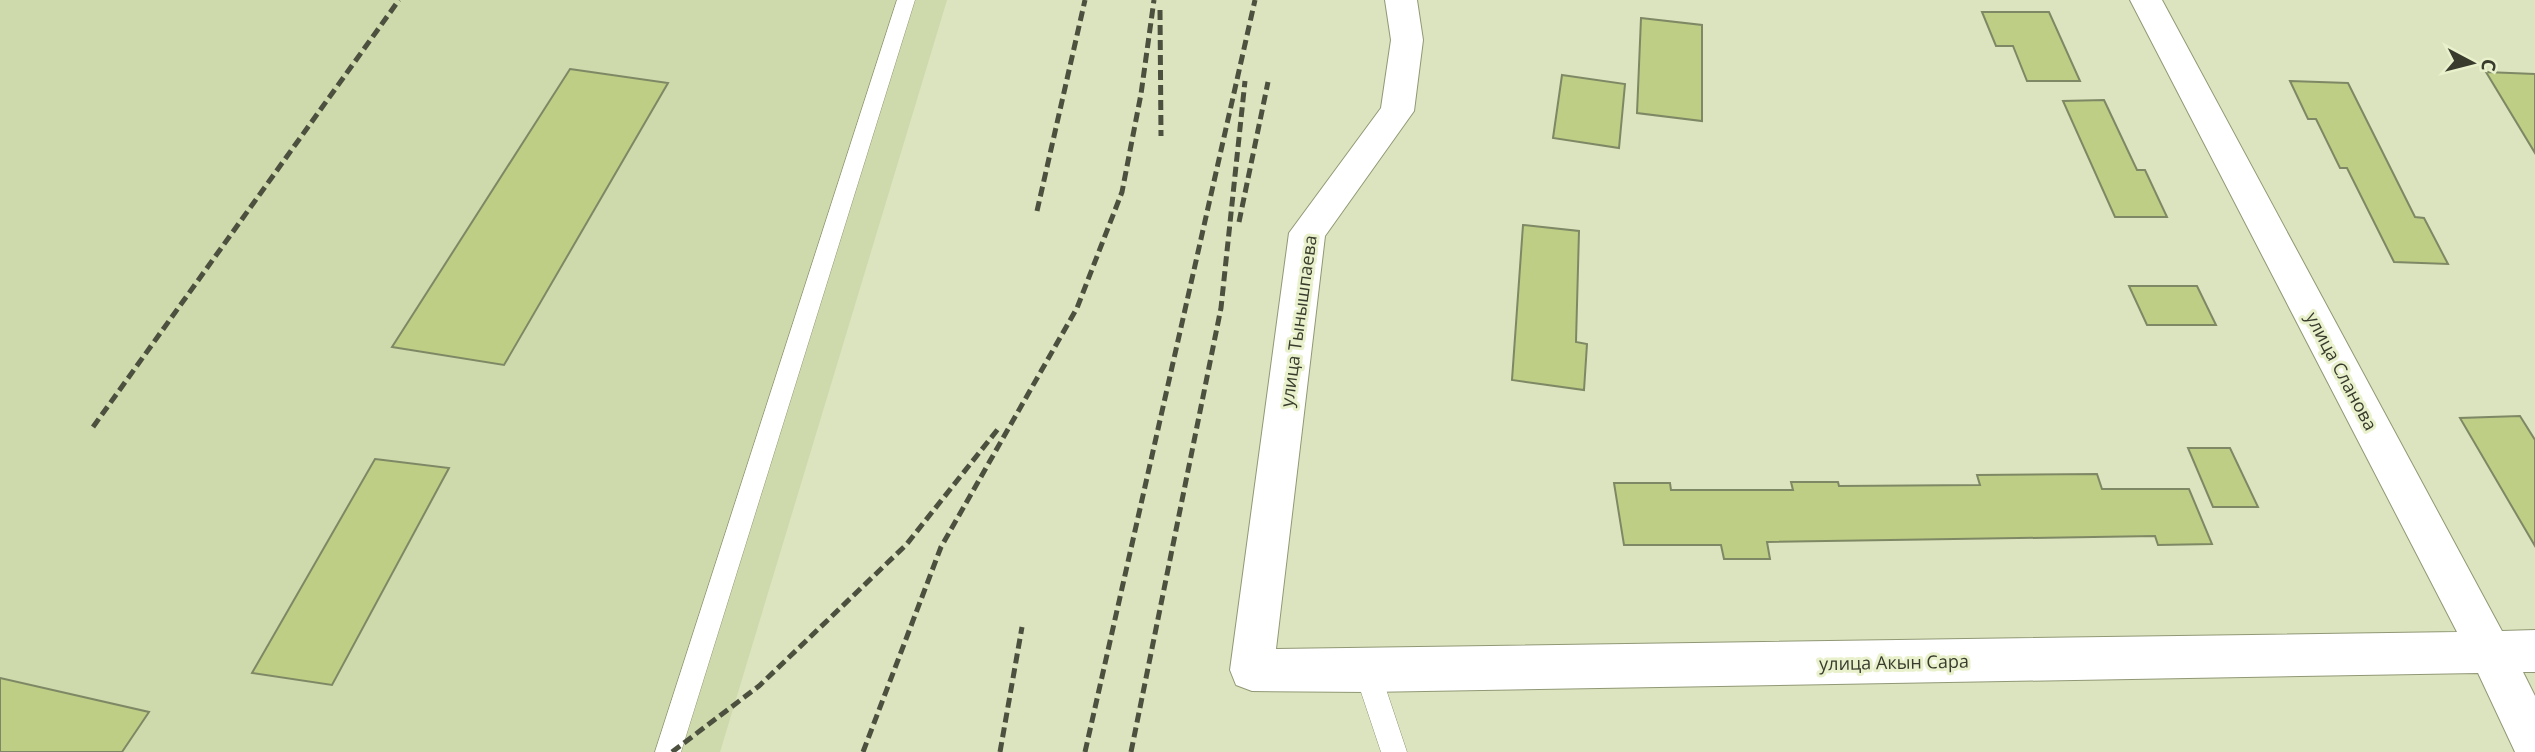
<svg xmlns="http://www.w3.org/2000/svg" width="2535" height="752" viewBox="0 0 2535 752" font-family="'Open Sans',sans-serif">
<rect width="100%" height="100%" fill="#dbe4be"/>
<path fill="#ced9ac" d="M0 0H947L720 752H0Z"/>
<path fill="#bece85" stroke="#7f8865" stroke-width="2" d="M1982 12H2049L2080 81H2027L2013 46H1996Z
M1641 18 1702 25V121L1637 113Z
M570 69 668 83 504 365 392 347Z
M2486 72 2535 74V153Z
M1562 75 1625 84 1619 148 1553 138Z
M2290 81 2348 83 2415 217 2424 218 2448 264 2394 262 2347 168H2340L2316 119H2308Z
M2104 100 2137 170H2145L2167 217H2115L2063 101Z
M1523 225 1579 231 1576 342 1587 344 1584 390 1512 380Z
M2129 286H2197L2216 325H2147Z
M2520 416 2535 440V546L2460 418Z
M2188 448H2230L2258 507H2213Z
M375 459 449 468 332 685 252 673Z
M2097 474 2102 489H2189L2212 544 2158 545 2155 536 1767 542 1770 559H1724L1721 545H1624L1614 483H1670L1671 490H1793L1791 482H1838L1839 486 1980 485 1977 475Z
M0 678 149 712 122 752H0Z"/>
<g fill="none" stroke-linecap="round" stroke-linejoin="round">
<defs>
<path id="service" d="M897 0H915L681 752H655Z
M1367 659 1376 662 1380 671 1407 752H1381L1354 671 1358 662Z"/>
<path id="minor" d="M1385 0H1417L1423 40 1414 111 1325 236 1276 649 2457 632 2130 0H2162L2502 631 2535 630V672H2523L2535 696V752H2515L2478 673 1367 692 1252 691 1236 685 1230 670 1289 233 1381 108 1391 40Z"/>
</defs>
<use href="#service" stroke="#909875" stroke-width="1"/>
<use href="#minor" stroke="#909875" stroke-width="2"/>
<use href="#service" fill="#fff" fill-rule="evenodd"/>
<use href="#minor" fill="#fff" fill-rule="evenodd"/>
<path stroke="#4c503e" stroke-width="5" stroke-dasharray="10 5" stroke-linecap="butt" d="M1160 10 1161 136
M1037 211 1085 0
M1239 222 1268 82
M93 427 399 0
M672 752 759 686 906 545 998 429
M863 752 941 547 1077 308 1122 192 1141 94 1154 0
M1000 752 1022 627
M1085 752 1255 0
M1131 752 1221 308 1245 81"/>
</g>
<g text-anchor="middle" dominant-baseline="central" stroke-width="6" stroke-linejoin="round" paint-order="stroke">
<g font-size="18" fill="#393c2d" stroke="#e8f1cb">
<text transform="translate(1298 321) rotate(-82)">улица Тынышпаева</text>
<text transform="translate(2342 371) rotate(62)">улица Сланова</text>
<text transform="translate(1894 662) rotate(-1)">улица Акын Сара</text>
</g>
</g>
<g transform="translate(2472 63) rotate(97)" stroke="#e8f1cb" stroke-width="5" paint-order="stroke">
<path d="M0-5L12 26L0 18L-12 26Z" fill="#393c2d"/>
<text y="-10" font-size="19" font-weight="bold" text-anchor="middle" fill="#393c2d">С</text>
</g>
</svg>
